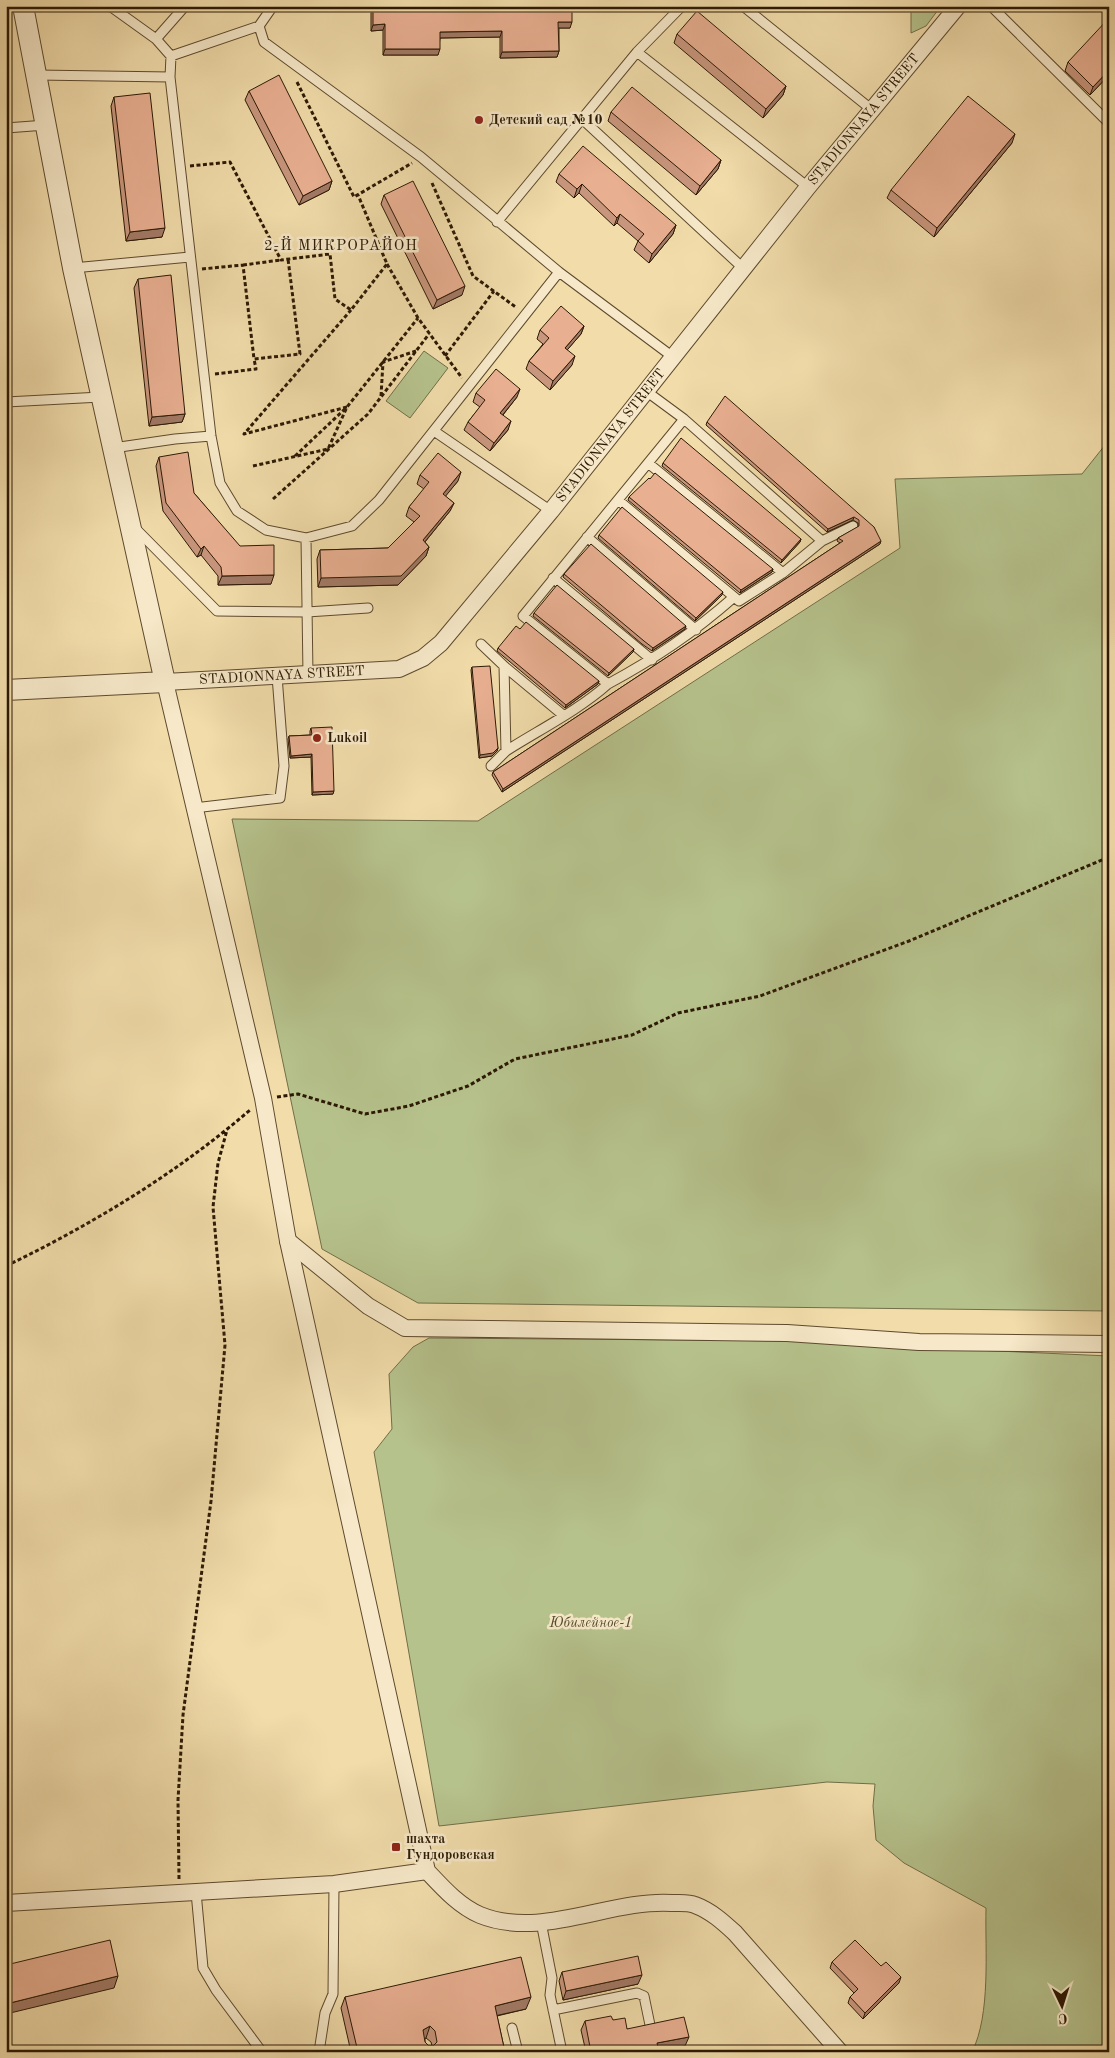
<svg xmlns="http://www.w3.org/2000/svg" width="1115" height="2058" viewBox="0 0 1115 2058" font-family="'Old Standard TT',serif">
<rect width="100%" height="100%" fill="#f1dcaa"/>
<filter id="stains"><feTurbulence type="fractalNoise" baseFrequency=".004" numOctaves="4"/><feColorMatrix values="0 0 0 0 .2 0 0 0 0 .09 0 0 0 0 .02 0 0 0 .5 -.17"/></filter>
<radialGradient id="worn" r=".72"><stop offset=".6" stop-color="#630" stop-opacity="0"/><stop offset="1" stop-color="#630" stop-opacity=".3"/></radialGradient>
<path fill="#b6c28c" stroke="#716e48" d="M911 6H941L926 26 911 33Z
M424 351 448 368 410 418 386 401Z
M1109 440V1311L418 1303 322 1249 232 819 478 821 900 548 895 479 1082 474Z
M429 1338 812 1341 863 1345 1109 1356V2052H972C991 2014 985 1951 986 1908L904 1863 876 1840 873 1806 875 1784 827 1782 439 1826 374 1452 392 1429 389 1374 413 1347Z"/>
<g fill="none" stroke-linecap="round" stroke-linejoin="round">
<defs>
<path id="service" d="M110 6 156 39 171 56
M743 6 871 109
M991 6 1109 123
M259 26 273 6
M156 39 185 6
M637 52 808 187
M37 75 170 77 171 56 259 26 264 42 421 157 559 272 673 357
M170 77 211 436 220 483 237 511 266 530 306 538 352 526 379 500 559 272
M581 118 744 269
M6 128 46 125
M497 222 637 52 682 6
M73 268 190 257
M646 391 684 419 822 541 783 573 648 463
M6 402 101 397
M434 431 551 511
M113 448 175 439 211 436
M618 500 739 601 783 573
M135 528 217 611 307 612 368 608
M587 537 696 630
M306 538 308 675
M822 541 853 526
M553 578 652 660
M481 644 504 666
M608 684C656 658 693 633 734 597
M563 715 504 666 506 751C539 730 579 710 608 684L523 616 684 419
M491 766 506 751
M194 808 280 798 284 766 277 676
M196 1892 203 1968 216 1990 262 2052
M541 1922 552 1978 550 1995 562 2052
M553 2010 637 1993 644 1996 650 2025
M512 2028 518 2052
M319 2052 325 2013 333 1994 334 1884"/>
<g id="minor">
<path d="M288 1241 368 1306 405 1328 787 1333 919 1342 1109 1344"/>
<path d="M6 1903 334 1884 427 1871"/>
<path id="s1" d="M840 2052 735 1933C723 1922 711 1911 695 1905 688 1902 679 1903 672 1903 609 1899 542 1940 480 1915 459 1906 443 1888 427 1871L288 1241 263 1098 165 682 399 669 423 658 441 643 551 511 808 187 958 6"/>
</g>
<path id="tertiary" d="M6 690 165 682 73 268 23 6"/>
</defs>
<use href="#service" stroke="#5d4a2e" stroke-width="11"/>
<use href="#minor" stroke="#5d4a2e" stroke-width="18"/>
<use href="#tertiary" stroke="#5d4a2e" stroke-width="22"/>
<path stroke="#2c1904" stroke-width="3" stroke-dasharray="4 2.5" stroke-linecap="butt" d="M297 82 354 197 412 163
M190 166 230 162 281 260 330 254 335 299 351 310 387 264 358 195
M432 183 473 276 517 308
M387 264 418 318 462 378
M243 265 281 260
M202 269 243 265 254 359 300 354 288 259
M445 356 494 291
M215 374 256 369 254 359
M381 396 383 362 416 351
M295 456 347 407 244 434 351 310
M253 466 328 449 347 407 418 318
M273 499 368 414 429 334
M277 1097 298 1094 365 1114 409 1106 468 1086 515 1059 632 1035 678 1013 760 996 909 941 1109 857
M6 1266C93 1224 177 1173 250 1110
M179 1879 178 1800 183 1715 211 1501 225 1345 213 1207 218 1163 227 1130"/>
<use href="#service" stroke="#f6e8c8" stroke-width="9"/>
<use href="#minor" stroke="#f6e8c8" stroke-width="16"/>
<use href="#tertiary" stroke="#f6e8c8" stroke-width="20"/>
</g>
<path fill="#c8967d" stroke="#2c1904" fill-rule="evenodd" d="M384 6H560V9L570 28H559V51L557 57 500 58V37L440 38 438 55H383V30L371 31V13L373 7Z
M677 34 786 86 783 95 763 118 674 43Z
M1068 62 1109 75 1090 95 1065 71Z
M249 91 332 181 329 190 299 205 245 100Z
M114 97 162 237 126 241 111 106Z
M611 112 721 160 718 169 696 195 608 121Z
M1012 143 934 237 887 198 891 190Z
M559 174 676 225 673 234 649 263 634 250 638 241 617 223 614 226 579 193 574 198 556 182Z
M384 195 462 295 433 309 381 204Z
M138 279 185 414 182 422 149 426 134 288Z
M584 326 581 334 567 350 572 365 550 390 526 369 529 361 543 344 537 339 540 330Z
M476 393 517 397 503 415 508 430 490 451 464 430 468 422 480 407 473 402Z
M707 422 874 527 880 544 502 792 492 775 493 772 840 543 837 541 838 538 858 527V523L853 520 827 532 706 425Z
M159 457 194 493 271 584 218 585V576L201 555 197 557 163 511 156 466Z
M663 463 801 539 800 542 781 563 662 466Z
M420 475 458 481 445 496 454 503 450 511 425 542 429 547 426 556 398 585 318 587 317 559 320 550 388 548 414 522 406 516 409 507 424 489 417 484Z
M629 497 773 569 772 572 740 593 628 500Z
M599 535 722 595 695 621 598 538Z
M564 574 685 629 652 651 642 644 563 577Z
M534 613 634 649 633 652 608 676 533 616Z
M498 648 599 681 598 684 565 708 497 651Z
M472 667 498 748 497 751 492 756 479 758 471 670Z
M311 728 333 794 312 795 311 757 290 758 288 739 289 736 310 735V731Z
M832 1962 881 1966 899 1983 863 2019 848 2003 850 1997 854 1993 830 1968Z
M562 1972 638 1984 563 2000 559 1981Z
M345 1997 526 2009 497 2016 505 2052H351L341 2008ZM426 2038 431 2042 432 2046H429L425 2042V2039Z
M613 2020 627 2029 685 2046 659 2051V2052H586L581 2030 585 2021Z"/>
<path fill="#a27a66" stroke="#2c1904" d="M558 22H572L570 28H556Z
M385 24 383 30 371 31 373 25Z
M502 31 500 37 438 38 440 32Z
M385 49H440L438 55H383Z
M559 51 557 57 500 58 502 52Z
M1109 70V75L1090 95 1093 87Z
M786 86 783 95 763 118 766 109Z
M1015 134 1012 143 934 237 937 228Z
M721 160 718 169 696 195 700 186Z
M332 181 329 190 299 205 303 196Z
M582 184 579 193 574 198 577 189Z
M620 214 617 223 614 226 617 218Z
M676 225 673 234 649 263 652 254Z
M165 228 162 237 126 241 130 232Z
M465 286 462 295 433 309 437 300Z
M584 326 581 334 562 356 565 348Z
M575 356 572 365 550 390 553 381Z
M520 389 517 397 497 422 500 413Z
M185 414 182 422 149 426 152 417Z
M511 421 508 430 490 451 494 443Z
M461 472 458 481 440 503 443 494Z
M454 503 450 511 419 549 423 540Z
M854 517 853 520 827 532 828 529Z
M801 539 800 542 781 563 782 560Z
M881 541 880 544 502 792 503 789Z
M204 546 201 555 197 557 201 549Z
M429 547 426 556 398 585 318 587 321 578Z
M773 569 772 572 740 593 741 590Z
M274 575 271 584 218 585 222 576Z
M723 592 722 595 695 621 696 618Z
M686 626 685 629 652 651 653 648Z
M634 649 633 652 608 676 609 673Z
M599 681 598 684 565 708 566 705Z
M498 748 497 751 492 756 479 758 480 755Z
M312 754 311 757 290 758 291 756Z
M334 791 333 794 312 795 313 792Z
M642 1975 638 1984 563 2000 566 1991Z
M118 1976 114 1988 6 2014V2004Z
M901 1977 899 1983 863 2019 865 2013Z
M531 1997 526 2009 490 2017 495 2006Z
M430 2026 426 2038 419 2042 423 2030Z
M689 2037 685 2046 654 2052 657 2043Z"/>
<path fill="#e8af91" stroke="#2c1904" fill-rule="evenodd" d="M386 6H560V9H572V22H558L559 51 502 52V31L440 32V49H385V24L373 25V7Z
M697 11 786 86 766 109 677 34Z
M1109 18V70L1093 87 1068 62Z
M279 75 332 181 303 196 249 91Z
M632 87 721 160 700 186 611 112Z
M150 93 165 228 130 232 114 97Z
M968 96 1015 134 937 228 891 190Z
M583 146 676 225 652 254 638 241 644 234 620 214 617 218 582 184 577 189 559 174Z
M413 181 465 286 437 300 384 195Z
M171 275 185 414 152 417 138 279Z
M561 306 584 326 565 348 575 356 553 381 529 361 549 338 540 330Z
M496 369 520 389 500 413 511 421 494 443 468 422 485 400 476 393Z
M725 396 874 527 881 541 503 789 493 772 843 541 838 538 859 526V520L854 517 828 529 707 422Z
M681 438 801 539 782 560 663 463Z
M188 452 194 493 240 546 274 545V575L222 576 221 567 204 546 201 549 166 503 159 457Z
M438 453 461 472 443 494 454 503 423 540 429 547 401 576 321 578 320 550 388 548 420 516 409 507 429 482 420 475Z
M655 473 773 569 741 590 629 497 649 478 650 479Z
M622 507 723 592 696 618 599 535Z
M591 544 686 626 653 648 644 641 564 574Z
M557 585 634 649 609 673 534 613Z
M526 622 599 681 566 705 498 648 516 626 520 629Z
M490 666 498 748 493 753 480 755 472 667Z
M332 727 334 791 313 792 312 754 291 756 289 736 312 735 311 728Z
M110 1940 118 1976 6 2004V1965Z
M855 1940 881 1966 886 1962 901 1977 865 2013 850 1997 858 1989 832 1962Z
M638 1956 642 1975 566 1991 562 1972Z
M521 1957 531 1997 495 2006 505 2052H358L345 1997ZM430 2026 435 2031 437 2042 433 2046H429L425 2042 423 2030Z
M611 2016 613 2020 625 2018 627 2029 684 2017 689 2037 657 2043 659 2052H591L585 2021Z"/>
<g fill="#8f2418" stroke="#f6e8c8" stroke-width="2">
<circle cx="479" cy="120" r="5"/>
<circle cx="317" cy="738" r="5"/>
<rect x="391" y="1842" width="10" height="10" rx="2.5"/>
</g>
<g text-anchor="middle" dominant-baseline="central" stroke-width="5" stroke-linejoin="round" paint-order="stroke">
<g font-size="14" fill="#2c1904" stroke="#f6e8c8">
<text stroke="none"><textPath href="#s1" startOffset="2670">STADIONNAYA STREET</textPath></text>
<text stroke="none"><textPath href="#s1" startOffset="2265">STADIONNAYA STREET</textPath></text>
<text stroke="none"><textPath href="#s1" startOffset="1830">STADIONNAYA STREET</textPath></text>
</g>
<g font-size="14" font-weight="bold" fill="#2c1904" stroke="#f6e8c8" text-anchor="start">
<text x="489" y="120">Детский сад №10</text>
<text x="327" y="738">Lukoil</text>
<text x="406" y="1839">шахта<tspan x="406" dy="16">Гундоровская</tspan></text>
</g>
<g font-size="14" font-style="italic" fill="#554c2d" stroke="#f6e8c8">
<text x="591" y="1623">Юбилейное-1</text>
</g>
<g font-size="15" letter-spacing="1" fill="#2c1904" stroke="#f6e8c8">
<text x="341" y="246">2-Й МИКРОРАЙОН</text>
</g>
</g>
<rect width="1115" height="2058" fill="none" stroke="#f1dcaa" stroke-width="25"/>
<rect x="8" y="8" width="1100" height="2043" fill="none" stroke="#2c1904" stroke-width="2.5"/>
<rect x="12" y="12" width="1090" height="2033" fill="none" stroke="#2c1904"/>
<g transform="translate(1062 2006) rotate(176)" stroke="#f6e8c8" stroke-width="4" paint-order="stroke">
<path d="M0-4L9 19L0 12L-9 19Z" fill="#2c1904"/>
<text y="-8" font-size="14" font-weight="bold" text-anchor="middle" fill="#2c1904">С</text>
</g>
<rect width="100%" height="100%" filter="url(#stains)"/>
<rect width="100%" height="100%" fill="url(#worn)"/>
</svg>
